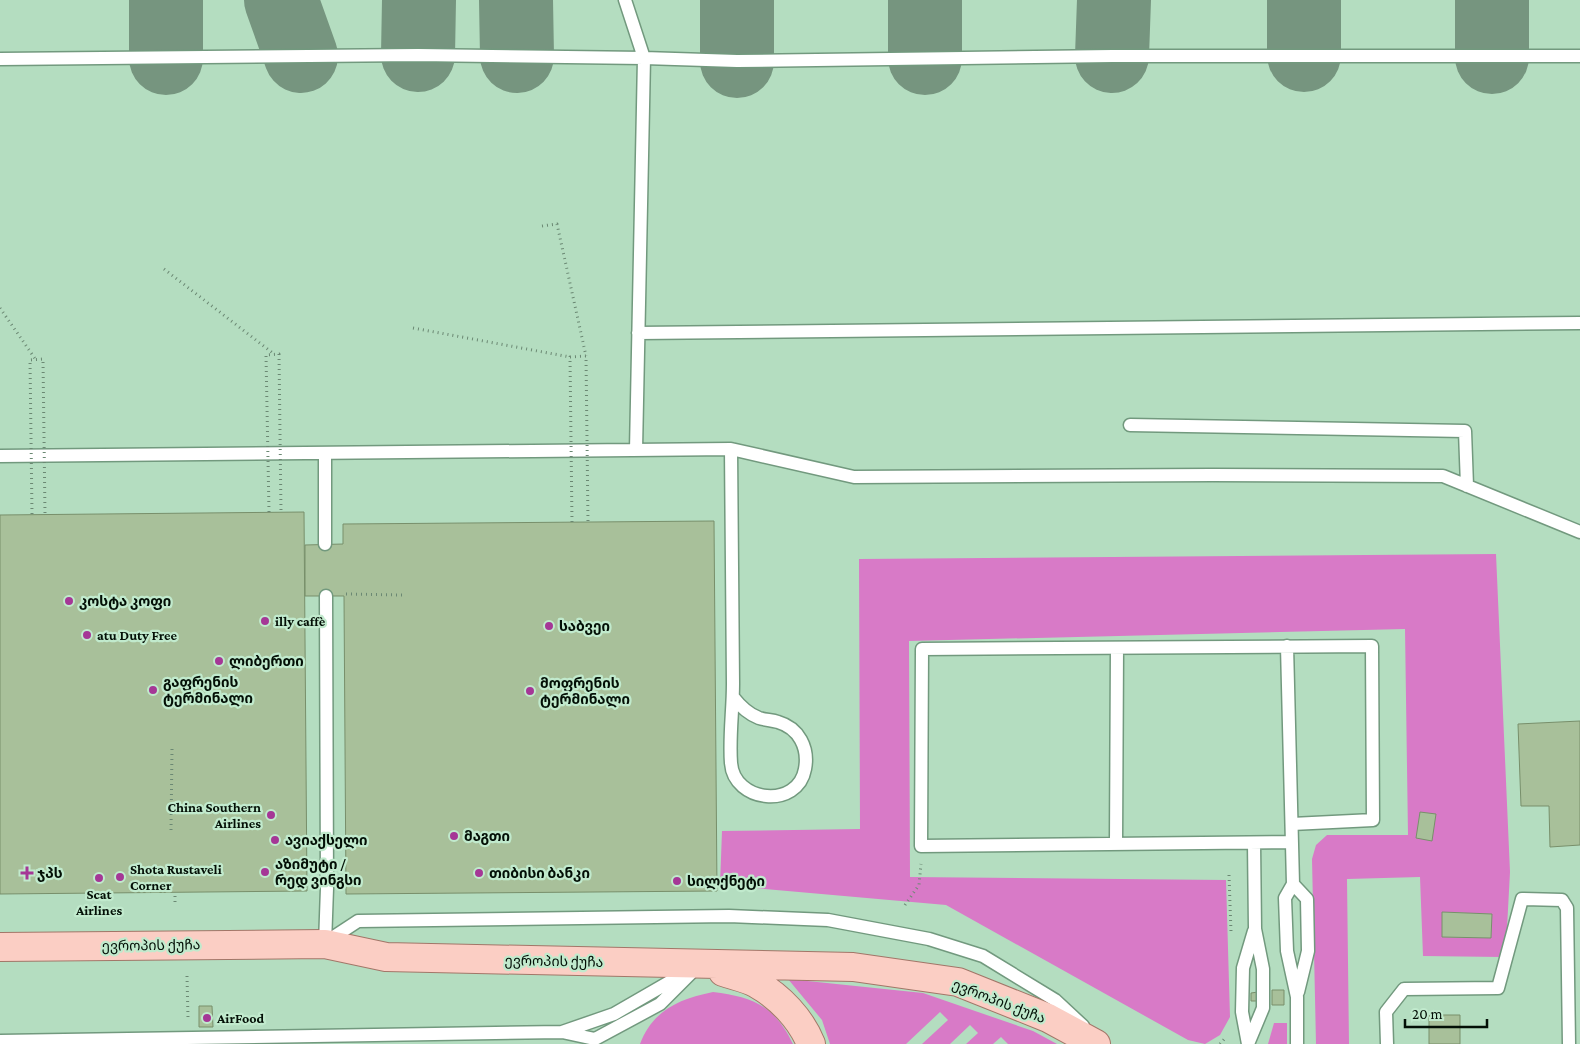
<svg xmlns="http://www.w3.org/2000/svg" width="1580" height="1044" viewBox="0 0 1580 1044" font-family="'Crimson Pro','Noto Sans Georgian',serif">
<rect width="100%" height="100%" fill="#b4ddc0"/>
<path fill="#d87ac7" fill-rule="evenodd" d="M1496 554 1510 872 1507 928 1501 957 1423 956 1420 877 1347 879 1349 1044H1316L1312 859 1316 845 1327 835H1408L1405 629 909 641 910 877 1226 880 1230 1017 1220 1035 1205 1044 1188 1040 946 905 720 885 722 831 860 829 859 559ZM1442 912 1492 914 1491 938 1442 937Z
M788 979 923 993 1033 1031 1057 1044H1008L1001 1037 993 1044H966L978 1033 970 1025 950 1044H922L948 1020 940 1012 906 1044H830L822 1020Z
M713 992C753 997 775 1006 793 1044H640C653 1010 679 999 713 992Z
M1274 1023H1287V1044H1268Z"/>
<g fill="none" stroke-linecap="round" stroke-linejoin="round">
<path stroke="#76957f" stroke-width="74" d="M281 0 301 56
M516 0 517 56
M737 0V61
M925 0V58
M1304 0V55
M1492 0V57
M418 55 419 0
M1112 56 1114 0
M166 58V0"/>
</g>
<path fill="#a8c09a" stroke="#788f6b" d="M304 512 307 891 0 894V515Z
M714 521 717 891 346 894 344 596H305V545L343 544V524Z
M1580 721V845L1550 847 1549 806H1521L1518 724Z
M1420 812 1436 814 1432 841 1416 838Z
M1442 912 1492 914 1491 938 1442 937Z
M1272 990H1284V1005H1272Z
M1258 992V1001H1251V993Z
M199 1006H212L213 1027H199Z
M1429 1015H1460V1044H1429Z"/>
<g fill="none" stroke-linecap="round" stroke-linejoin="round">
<defs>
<path id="service" d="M0 59 418 55 644 58 625 0
M638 333 1580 323
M1130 425 1465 431 1467 486
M731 449C732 527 732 606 733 684 733 710 729 737 731 763 734 803 798 809 805 769 809 748 799 728 778 722 772 720 765 720 759 718 748 714 740 706 733 697
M636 450 644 58 737 61 1112 56H1580
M325 453V544
M0 456 731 449 854 477 1212 475 1443 476 1580 532
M1287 646 1293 884 1285 898 1287 951 1297 997V1044
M1292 824 1373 820 1372 646 922 649 921 846 1292 842
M1116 843 1117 648
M1293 884 1307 899 1308 951 1298 992
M326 942 358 921 729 916 828 920 929 939 983 956 1055 1000 1083 1026
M325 944 327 888 326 596
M562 1032 614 1014 685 973
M0 1041 562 1032 595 1039 660 1004 698 966
M1248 1044 1263 1008V969L1255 929 1254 843
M1248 1044 1242 1012 1243 968 1254 931
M1387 1044 1386 1012 1404 989 1498 988 1522 899 1562 900 1567 908 1569 1044"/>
<path id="primary" d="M0 947 325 944 386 957 853 967 958 982 1048 1018 1096 1044
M723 972C734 976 747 978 757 984 780 997 801 1019 811 1044"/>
</defs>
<use href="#service" stroke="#72997e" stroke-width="15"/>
<use href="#primary" stroke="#a27668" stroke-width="30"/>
<path stroke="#6b8873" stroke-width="3" stroke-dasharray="1 4" stroke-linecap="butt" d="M542 226 557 224 586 356
M164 269 274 354
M0 308 36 360
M413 328 570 357
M346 594 402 595
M171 830 172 749
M1229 875 1231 932
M175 902V892
M905 905 919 885 921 864
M187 976 188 1018
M1220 1044 1226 1037"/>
<use href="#service" stroke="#fff" stroke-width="12"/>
<use href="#primary" stroke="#fbcec4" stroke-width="28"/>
<path stroke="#6b8873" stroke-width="3" stroke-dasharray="1 4" stroke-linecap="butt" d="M269 512 266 355 279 354 281 512
M32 514 30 360 43 359 45 514
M572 522 570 357 586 356 588 522"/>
</g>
<g fill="#a53796" stroke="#c1eacd" stroke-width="2">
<circle cx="69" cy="601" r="5"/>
<circle cx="265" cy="621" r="5"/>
<circle cx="549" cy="626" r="5"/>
<circle cx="87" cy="635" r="5"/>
<circle cx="219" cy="661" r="5"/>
<circle cx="153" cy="690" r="5"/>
<circle cx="530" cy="691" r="5"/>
<circle cx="271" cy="815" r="5"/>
<circle cx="454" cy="836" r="5"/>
<circle cx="275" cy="840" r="5"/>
<circle cx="265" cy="872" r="5"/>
<path d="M24.5 865.5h5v5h5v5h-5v5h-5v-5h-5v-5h5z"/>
<circle cx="479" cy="873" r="5"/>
<circle cx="120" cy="877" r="5"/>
<circle cx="99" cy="878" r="5"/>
<circle cx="677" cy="881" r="5"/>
<circle cx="207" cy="1018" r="5"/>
</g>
<g text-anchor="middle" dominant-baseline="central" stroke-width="4.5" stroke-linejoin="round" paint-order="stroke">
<g font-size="14" font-weight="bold" fill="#030f06" stroke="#c1eacd" text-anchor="start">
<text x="79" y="601">კოსტა კოფი</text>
<text x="275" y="621">illy caffè</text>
<text x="559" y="626">საბვეი</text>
<text x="97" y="635">atu Duty Free</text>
<text x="229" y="661">ლიბერთი</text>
<text x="163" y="682">გაფრენის<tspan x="163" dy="16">ტერმინალი</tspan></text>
<text x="540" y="683">მოფრენის<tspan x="540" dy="16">ტერმინალი</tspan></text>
<text x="261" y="807" text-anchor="end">China Southern<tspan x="261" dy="16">Airlines</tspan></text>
<text x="464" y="836">მაგთი</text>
<text x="285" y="840">ავიაქსელი</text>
<text x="275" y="864">აზიმუტი /<tspan x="275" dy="16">რედ ვინგსი</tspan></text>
<text x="130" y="869">Shota Rustaveli<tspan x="130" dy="16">Corner</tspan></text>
<text x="37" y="873">ჯპს</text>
<text x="489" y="873">თიბისი ბანკი</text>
<text x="687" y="881">სილქნეტი</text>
<text x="99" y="894" text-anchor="middle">Scat<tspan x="99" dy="16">Airlines</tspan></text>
<text x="217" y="1018">AirFood</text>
</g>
<g font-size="14" fill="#030f06" stroke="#c1eacd">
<text transform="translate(151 945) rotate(-1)">ევროპის ქუჩა</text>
<text transform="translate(554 961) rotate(1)">ევროპის ქუჩა</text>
<text transform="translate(999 1001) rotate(21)">ევროპის ქუჩა</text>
</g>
</g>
<path d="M1405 1019v8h82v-8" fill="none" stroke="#030f06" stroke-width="2.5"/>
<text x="1412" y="1019" font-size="15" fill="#030f06" stroke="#c1eacd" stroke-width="4" paint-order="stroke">20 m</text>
</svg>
